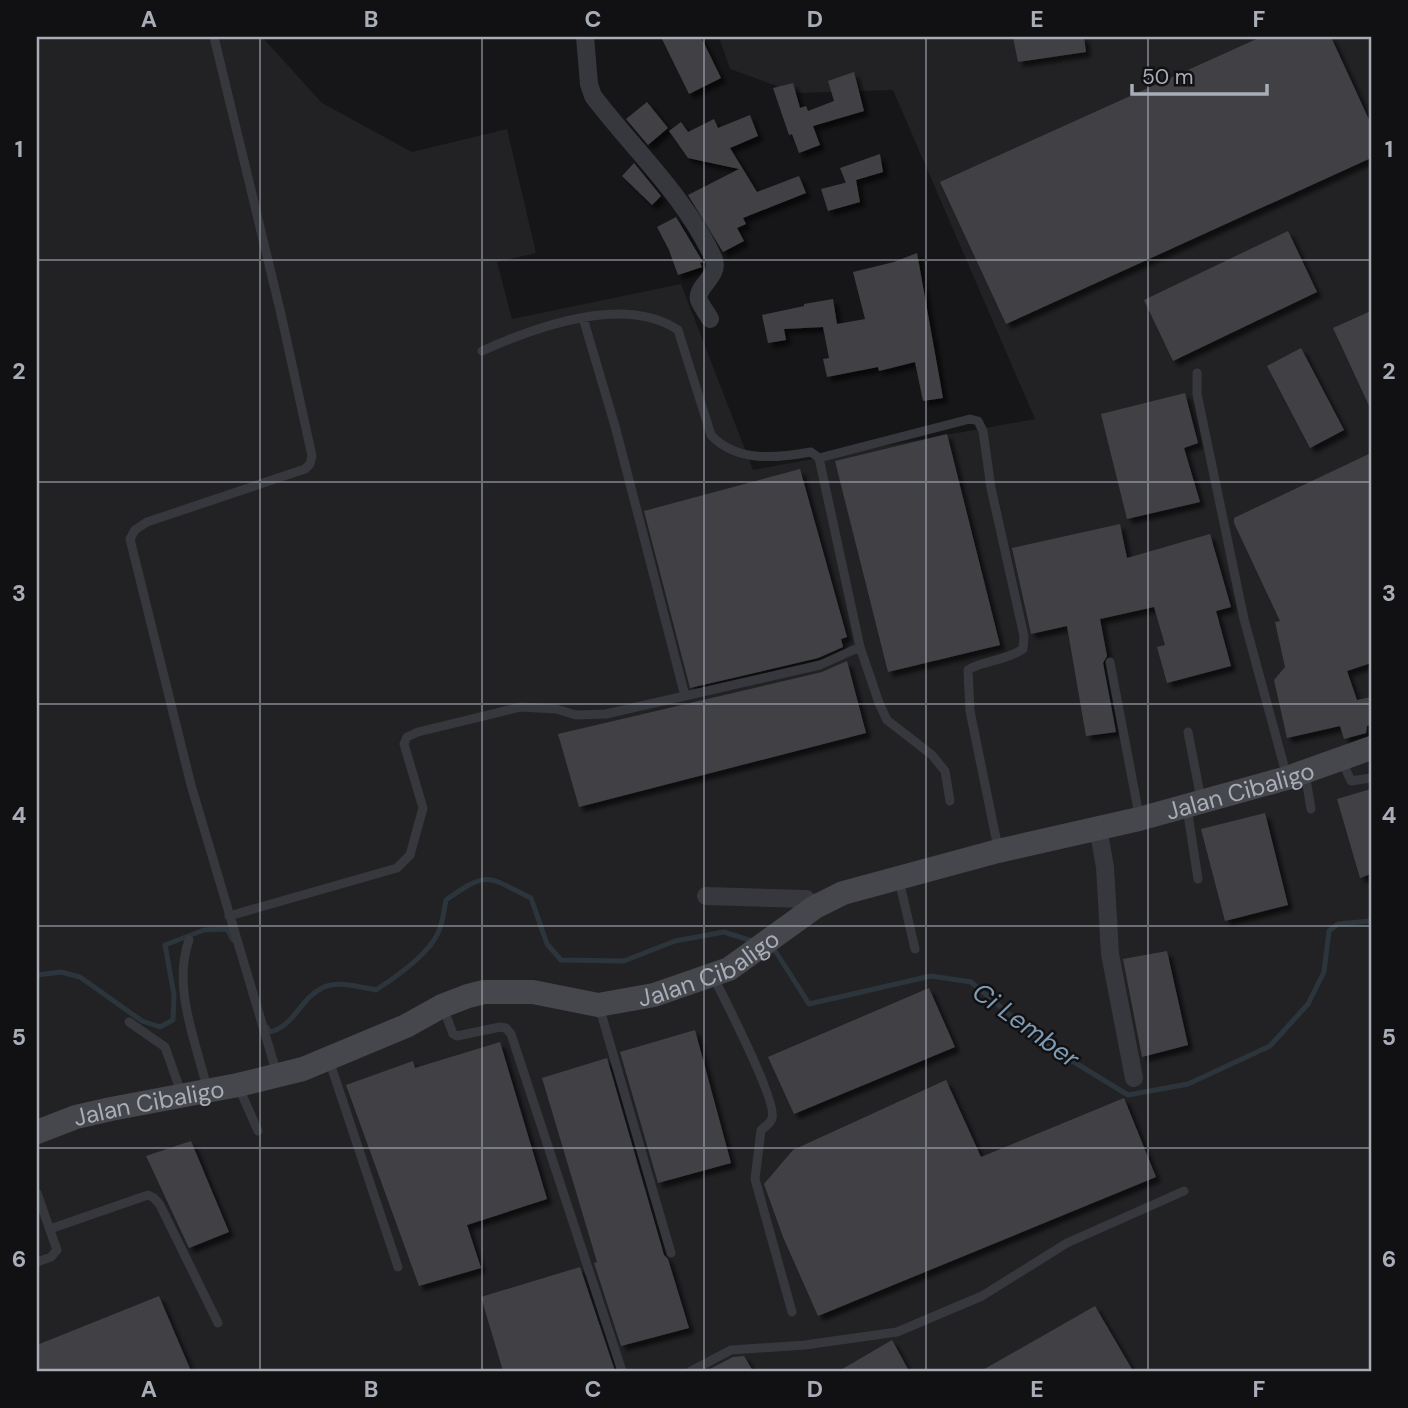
<svg xmlns="http://www.w3.org/2000/svg" width="1408" height="1408" viewBox="0 0 1408 1408" font-family="'DM Sans',sans-serif">
<defs>
<filter id="shadow"><feDropShadow dx="5" dy="5" stdDeviation="2" flood-color="#0009"/></filter>
</defs>
<rect width="100%" height="100%" fill="#161618"/>
<path fill="#222225" d="M37 37H262L322 103 412 152 507 129 536 253 497 262 512 319 681 284 753 470 1035 419 893 90 796 93 730 69 719 37H1371V1371H37Z"/>
<g fill="none" stroke-linecap="round" stroke-linejoin="round">
<path stroke="#2c353c" stroke-width="5" d="M768 948 776 952 809 1004 931 976 971 982 1046 1045 1128 1095 1188 1084 1270 1046 1308 1004 1324 972 1329 931 1338 924 1371 921
M37 975 61 972 80 977 142 1021 160 1027 173 1020 174 995 165 945 204 930 227 929 233 940
M267 1027 269 1032C294 1027 300 999 322 988 338 980 360 987 376 990 396 977 428 955 438 933 443 923 444 910 446 900 489 870 486 876 531 898L547 944 561 960 624 961 675 941 724 932 752 941"/>
</g>
<path fill="#404145" filter="url(#shadow)" d="M661 37H701L721 78 689 94Z
M1013 37H1084L1086 52 1018 62Z
M1261 37H1331L1371 124V158L1006 324 940 182Z
M854 72 864 111 813 126 820 145 799 153 792 134 789 135 773 88 793 83 800 108 806 106 808 111 834 101 828 81Z
M647 102 668 128 648 145 626 119Z
M750 115 758 136 730 148 757 192 799 176 806 193 743 218 746 224 737 228 744 241 723 252 688 195 739 169 688 158 669 131 681 122 688 132 714 119 718 128Z
M880 154 883 172 846 183 840 168Z
M634 163 661 196 652 205 622 176Z
M856 180 860 202 828 211 821 189Z
M676 217 703 262 700 263 702 267 678 275 669 250 657 227Z
M1288 231 1317 292 1173 361 1144 300Z
M917 253 943 398 923 401 915 362 879 371 878 367 827 377 823 359 829 358 823 327 784 329 786 340 768 343 762 315 804 306V304L833 299 837 324 865 319 853 272 894 262Z
M1371 311V410L1333 328Z
M1301 348 1344 430 1310 448 1267 366Z
M1185 393 1198 443 1184 448 1200 502 1127 519 1101 414Z
M947 434 1000 645 888 672 835 461Z
M1371 453V663L1347 671 1357 700 1371 697V725L1367 726 1366 733 1344 739 1340 726 1287 738 1274 680 1285 667 1275 622 1280 621 1234 523V518Z
M800 469 847 637 841 639 843 647 818 658 690 688 644 511Z
M1120 524 1127 558 1210 534 1231 607 1216 611 1231 666 1167 683 1157 647 1165 645 1154 607 1100 619 1107 656 1103 663 1116 732 1086 736 1067 626 1031 634 1012 548Z
M847 661 866 733 579 807 558 734 822 672Z
M1371 789V874L1360 878 1337 799Z
M1265 813 1288 905 1225 921 1201 829Z
M1167 951 1188 1045 1142 1057 1123 959Z
M929 988 955 1047 794 1114 768 1057Z
M695 1030 731 1163 658 1183 620 1052Z
M500 1042 547 1199 467 1225 481 1268 419 1286 346 1085 413 1061 415 1068Z
M607 1058 664 1255 668 1259 689 1328 621 1346 594 1263 597 1262 542 1078Z
M946 1080 981 1157 1124 1098 1156 1177 818 1316 783 1237 764 1184 793 1150Z
M191 1141 229 1232 189 1248 146 1156Z
M580 1267 615 1371H503L481 1297Z
M159 1296 191 1371H37V1345Z
M1095 1306 1133 1371H981Z
M892 1340 909 1371H839Z
M744 1356 753 1371H706L733 1357Z"/>
<g fill="none" stroke-linecap="round" stroke-linejoin="round">
<path stroke="#37383d" stroke-width="9" d="M214 37 281 314 312 456 310 464 305 469 147 522 135 530 130 539 191 785 277 1074
M583 318 615 426 685 696
M482 351C535 327 625 294 678 330L711 435C737 463 777 458 811 452L819 458 860 647 879 703 887 720 932 755 945 771 950 801
M1197 373V394L1244 619 1287 777
M819 458 970 419 978 421 983 431 991 488 1024 636 1023 649C1004 662 983 660 968 670L970 711 998 848
M1110 662 1139 815
M1188 732 1201 799
M1341 759 1351 781 1371 778
M1305 773 1311 809
M1187 808 1198 879
M899 880 915 949
M229 916 397 868 410 855 423 808 404 744 407 737 418 732 521 707 556 709 576 715 606 714 820 665 860 647
M189 940C172 987 196 1042 207 1088
M713 976C723 996 778 1103 772 1118 771 1123 765 1127 761 1130L755 1179 792 1312
M599 1006 671 1253
M443 1007 453 1034 457 1036 500 1027 506 1028 511 1034 622 1371
M129 1022 165 1047 182 1095
M329 1060 398 1267
M239 1088 258 1131
M37 1193 57 1250 51 1257 37 1262
M50 1229 148 1195 154 1198 160 1205 218 1323
M691 1371 731 1350 805 1345 897 1332 982 1296 1067 1243 1184 1191"/>
<path stroke="#37383d" stroke-width="18" d="M585 37 589 84 593 96C634 150 684 195 713 257 722 276 695 286 699 300 701 306 707 313 710 319
M1098 828 1105 867 1110 954 1134 1078
M706 896 806 899 815 907"/>
<path stroke="#45474d" stroke-width="24" id="s1" d="M37 1132 76 1117 111 1109 238 1085 303 1069 406 1026 442 1006 468 996 484 992H533L598 1005 654 995 729 969 815 907 843 893 998 851 1139 819 1287 778 1371 748"/>
</g>
<path fill="none" stroke="#a8adb8" stroke-width="2" stroke-opacity="0.55" d="M260 37V1371M482 37V1371M704 37V1371M926 37V1371M1148 37V1371M37 260H1371M37 482H1371M37 704H1371M37 926H1371M37 1148H1371"/>
<g text-anchor="middle" dominant-baseline="central" stroke-width="5" stroke-linejoin="round" paint-order="stroke">
<g font-size="24" fill="#a8adb8" stroke="#111113">
<text stroke="none"><textPath href="#s1" startOffset="1270">Jalan Cibaligo</textPath></text>
<text stroke="none"><textPath href="#s1" startOffset="704">Jalan Cibaligo</textPath></text>
<text stroke="none"><textPath href="#s1" startOffset="116">Jalan Cibaligo</textPath></text>
</g>
<g font-size="26" font-style="italic" fill="#7f9bb3" stroke="#111113">
<text transform="translate(1026 1025) rotate(36)">Ci Lember</text>
</g>
</g>
<rect width="1408" height="1408" fill="none" stroke="#111113" stroke-width="77"/>
<path d="M1132 84v10h135v-10" fill="none" stroke="#a8adb8" stroke-width="3.5"/>
<text x="1142" y="84" font-size="21" fill="#a8adb8" stroke="#111113" stroke-width="5" paint-order="stroke">50 m</text>
<rect x="38" y="38" width="1332" height="1332" fill="none" stroke="#a8adb8" stroke-width="2.5"/>
<g font-size="23" text-anchor="middle" font-weight="bold" fill="#a8adb8">
<text x="149" y="27">A</text>
<text x="371" y="27">B</text>
<text x="593" y="27">C</text>
<text x="815" y="27">D</text>
<text x="1037" y="27">E</text>
<text x="1259" y="27">F</text>
<text x="19" y="157">1</text>
<text x="1389" y="157">1</text>
<text x="19" y="379">2</text>
<text x="1389" y="379">2</text>
<text x="19" y="601">3</text>
<text x="1389" y="601">3</text>
<text x="19" y="823">4</text>
<text x="1389" y="823">4</text>
<text x="19" y="1045">5</text>
<text x="1389" y="1045">5</text>
<text x="19" y="1267">6</text>
<text x="1389" y="1267">6</text>
<text x="149" y="1397">A</text>
<text x="371" y="1397">B</text>
<text x="593" y="1397">C</text>
<text x="815" y="1397">D</text>
<text x="1037" y="1397">E</text>
<text x="1259" y="1397">F</text>
</g>
</svg>
